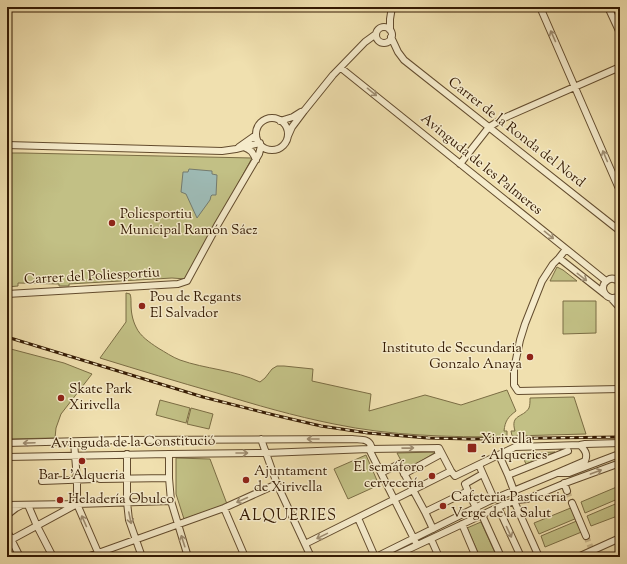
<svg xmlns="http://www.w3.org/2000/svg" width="627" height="564" viewBox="0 0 627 564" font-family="'Sorts Mill Goudy',serif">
<rect width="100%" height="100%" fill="#f0e0af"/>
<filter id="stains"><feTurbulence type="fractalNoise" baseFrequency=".005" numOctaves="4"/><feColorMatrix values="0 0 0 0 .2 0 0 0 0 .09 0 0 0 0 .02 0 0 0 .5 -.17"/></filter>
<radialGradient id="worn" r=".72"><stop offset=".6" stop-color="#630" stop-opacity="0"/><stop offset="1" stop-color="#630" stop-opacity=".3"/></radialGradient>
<path fill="#c2c085" stroke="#7b6d44" d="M7 153H23L252 158 186 279 172 278 69 284V286H59V284L18 283V286L7 287Z
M557 267 563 270 577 281H550Z
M126 293 130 294C131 297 131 299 131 303 131 311 132 319 136 327 140 336 149 342 158 348 165 352 172 357 180 360 205 369 235 370 260 382L265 378 272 369 277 366H284L313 369 312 381 371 394 369 411 425 395 461 405 507 390 516 411C508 417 505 421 504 431H507V437C449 437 391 436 334 424 294 416 256 405 217 393 178 382 139 370 100 358L126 322Z
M563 301H596V333L563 334Z
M7 348 64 363 92 374 61 414 56 428 55 438 7 439Z
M574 397 586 434 512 436 511 431H515C510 414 523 418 529 408 530 405 530 402 530 398Z
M160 400 190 408 186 423 156 415Z
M191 408 213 414 209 429 187 424Z
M435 452H436L406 470 397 453Z
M555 452 526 464 521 453Z
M366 455 379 485 348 499 334 469Z
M176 458 210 459 227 504 184 519 176 494Z
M619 486 620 498 585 513 581 502Z
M620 502V515L591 526 587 516Z
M573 507 577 518 539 534 534 523Z
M579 520 584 531 545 547 541 536Z
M481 522 497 557H480L467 528Z"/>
<path fill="#9ebbb6" stroke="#747b6e" d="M189 169 212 171V174L217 175 216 195H212L211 196 210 200 197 218 186 194 181 192 183 172H188Z"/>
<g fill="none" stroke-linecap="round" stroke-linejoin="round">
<path stroke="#cab88d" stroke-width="6" stroke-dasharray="6 3" stroke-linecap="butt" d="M567 491 572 503
M586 536 591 548"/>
<defs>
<path id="minor" d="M540 7 620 191
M608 7 620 33
M376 35a8 8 0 1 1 16 0a8 8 0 1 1-16 0Z
M390 30V19L392 7
M391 37 398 52 404 60 620 231
M341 68 606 281
M256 134a16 16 0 1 1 32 0a16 16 0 1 1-32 0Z
M280 121 293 117 301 112
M288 136 292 127 304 111 333 75 365 42 376 34
M7 145 222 151 236 149 260 143
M239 147 256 135
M244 147C251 150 253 152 256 160
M460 164 489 127 504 118 620 67
M566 249 559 258 553 264 542 281 525 324 520 340 514 369V385L518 391 620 389
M559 258 606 295
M620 282C616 279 612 277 608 280 596 287 608 305 620 295
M7 294 178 284 187 281 218 224 259 154 261 146
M611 298 620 308
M261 439 277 484 311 557
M74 442 77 480V504L100 557
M7 443 122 440 352 439C359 440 369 438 371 446L369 449 266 453 169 454 7 457
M580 445 585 444 620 443
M127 454V502L129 520 142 557
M169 454V478L171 501 188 557
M499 455 508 475
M479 465 494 499
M381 473 399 464 425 512
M404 474 439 455 438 452
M100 479 169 478
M42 481 94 479
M564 483 567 491
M468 491 476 508
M514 491 508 475 568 451
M514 501 539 557
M572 503 586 536
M7 505 75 504
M28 505 37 526 53 557
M498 507 521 557
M224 508 245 557
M7 515 16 508 20 506
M482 515 501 557
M358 518 375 557
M462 524 476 557
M433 529 425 512 468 491 465 484 479 476
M7 531 20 557
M431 539 439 557
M7 542 77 504 171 501
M305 544 451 471
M417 545 369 449 439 448 451 471 455 476 515 447 580 445C585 450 588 454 585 461L557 473
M87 557 224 508 277 484
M376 557 489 501 557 473H569L619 454
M392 557 503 505 517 500 527 499 568 482 620 463
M578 557 620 538"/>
</defs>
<use href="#minor" stroke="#634c2e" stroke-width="8"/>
<use href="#minor" stroke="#f5ebcb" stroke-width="6"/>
<defs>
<path id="rail" d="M7 337 203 397 274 415 321 426 368 433 428 438 470 439 620 437"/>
</defs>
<use href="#rail" stroke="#341a03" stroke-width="3"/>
<use href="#rail" stroke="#f5ebcb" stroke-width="1.5" stroke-dasharray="4.5" stroke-linecap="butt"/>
</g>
<defs><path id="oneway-shaft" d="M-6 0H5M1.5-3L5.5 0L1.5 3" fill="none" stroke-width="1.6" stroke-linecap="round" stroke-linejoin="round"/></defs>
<g stroke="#9e8d71">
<use href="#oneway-shaft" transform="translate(553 36) rotate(-114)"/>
<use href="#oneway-shaft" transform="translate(372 92) rotate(39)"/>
<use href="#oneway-shaft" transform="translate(605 156) rotate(-113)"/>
<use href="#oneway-shaft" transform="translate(549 235) rotate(39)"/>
<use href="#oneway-shaft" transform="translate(582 277) rotate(38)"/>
<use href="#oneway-shaft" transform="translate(313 439) rotate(180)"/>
<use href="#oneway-shaft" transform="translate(29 443) rotate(178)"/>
<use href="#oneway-shaft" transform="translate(408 448) rotate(-1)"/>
<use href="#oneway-shaft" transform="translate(242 453)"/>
<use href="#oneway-shaft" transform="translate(596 472) rotate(-20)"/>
<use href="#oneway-shaft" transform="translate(242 500) rotate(156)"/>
<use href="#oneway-shaft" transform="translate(130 518) rotate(78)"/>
<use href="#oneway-shaft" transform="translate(84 521) rotate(-114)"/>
<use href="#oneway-shaft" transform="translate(509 532) rotate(65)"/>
<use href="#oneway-shaft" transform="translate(322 536) rotate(154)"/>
<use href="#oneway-shaft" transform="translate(183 541) rotate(-108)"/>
</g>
<g fill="#8f2418" stroke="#f5ebcb" stroke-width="1.5">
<circle cx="112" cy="223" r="4"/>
<circle cx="142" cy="306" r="4"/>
<circle cx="530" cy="357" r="4"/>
<circle cx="61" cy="398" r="4"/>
<rect x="467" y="443" width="10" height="10" rx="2"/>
<circle cx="82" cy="461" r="4"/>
<circle cx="432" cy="476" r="4"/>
<circle cx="246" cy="480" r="4"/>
<circle cx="60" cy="500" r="4"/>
<circle cx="443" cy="506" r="4"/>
</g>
<g text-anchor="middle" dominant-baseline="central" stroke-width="3" stroke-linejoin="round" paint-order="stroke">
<g font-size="14" fill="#341a03" stroke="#f5ebcb">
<text transform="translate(516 133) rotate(38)">Carrer de la Ronda del Nord</text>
<text transform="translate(481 165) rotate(39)">Avinguda de les Palmeres</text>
<text transform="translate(92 277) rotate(-3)">Carrer del Poliesportiu</text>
<text transform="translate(133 443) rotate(-1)">Avinguda de la Constitució</text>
</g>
<g font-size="14" fill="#341a03" stroke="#f5ebcb" text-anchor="start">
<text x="120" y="215">Poliesportiu<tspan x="120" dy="16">Municipal Ramón Sáez</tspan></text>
<text x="150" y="298">Pou de Regants<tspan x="150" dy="16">El Salvador</tspan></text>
<text x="522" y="349" text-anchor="end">Instituto de Secundaria<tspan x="522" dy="16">Gonzalo Anaya</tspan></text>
<text x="69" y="390">Skate Park<tspan x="69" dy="16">Xirivella</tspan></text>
<text x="481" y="440">Xirivella<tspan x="481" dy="16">- Alqueries</tspan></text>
<text x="424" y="468" text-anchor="end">El semáforo<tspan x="424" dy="16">cervecería</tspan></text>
<text x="254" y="472">Ajuntament<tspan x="254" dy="16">de Xirivella</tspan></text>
<text x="82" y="476" text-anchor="middle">Bar L'Alqueria</text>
<text x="451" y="498">Cafeteria Pasticeria<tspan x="451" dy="16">Verge de la Salut</tspan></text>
<text x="68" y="500">Heladería Obulco</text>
</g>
<g font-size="15" letter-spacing="1" fill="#341a03" stroke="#f5ebcb">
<text x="288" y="516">ALQUERIES</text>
</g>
</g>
<rect width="627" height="564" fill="none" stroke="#f0e0af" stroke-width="24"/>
<rect x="8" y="8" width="611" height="548" fill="none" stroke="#341a03" stroke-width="2"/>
<rect x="12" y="12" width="603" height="540" fill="none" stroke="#341a03"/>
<rect width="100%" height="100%" filter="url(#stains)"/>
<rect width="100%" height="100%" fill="url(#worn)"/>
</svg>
